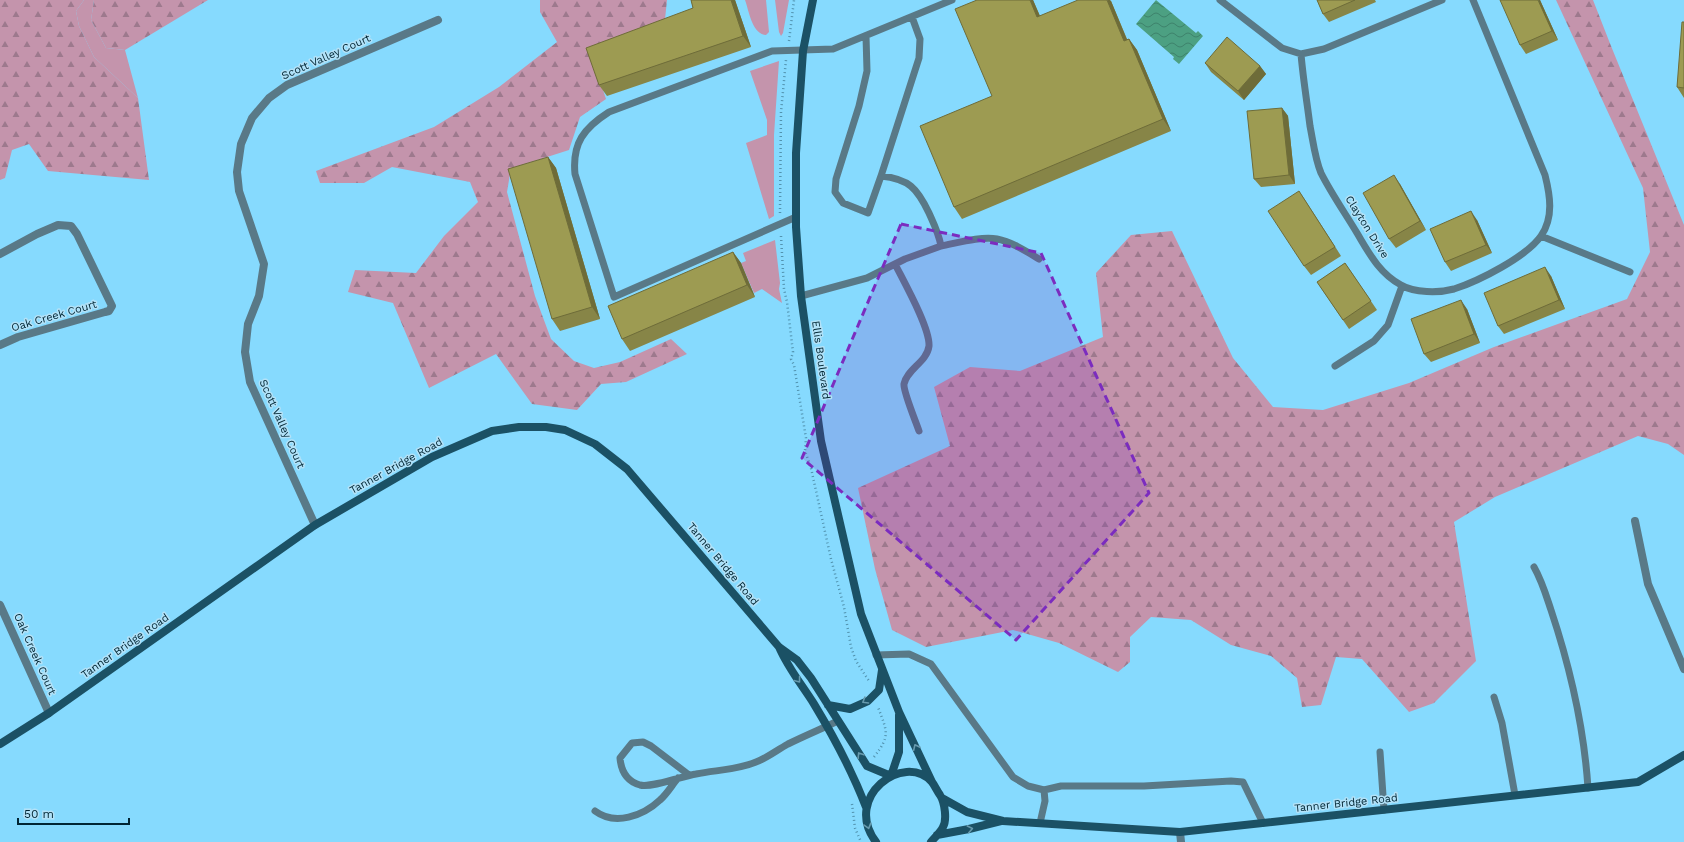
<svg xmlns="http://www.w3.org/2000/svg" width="1684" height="842" viewBox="0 0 1684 842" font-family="'Work Sans',sans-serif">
<defs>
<pattern id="forest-firs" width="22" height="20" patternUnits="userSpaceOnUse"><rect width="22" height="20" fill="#c494ac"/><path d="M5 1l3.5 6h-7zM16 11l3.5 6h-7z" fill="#9d798d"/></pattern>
<pattern id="water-waves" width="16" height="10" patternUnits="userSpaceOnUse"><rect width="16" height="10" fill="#4ca082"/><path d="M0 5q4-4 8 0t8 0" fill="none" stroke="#3d826b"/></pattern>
</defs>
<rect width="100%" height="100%" fill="#86dafe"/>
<path fill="#c494ac" d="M84 0H94L91 20 106 48 125 50 138 98 94 57 79 26 76 11Z
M745 0H766L769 32 766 35C752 34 749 11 745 0Z
M775 0H789L783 33 781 36 779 32Z
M779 61 774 135V216L769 219 746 143 767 135V120L750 71Z
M775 240 780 283 779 289 782 303 762 289 754 293 741 263 746 261 743 253Z"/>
<path fill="url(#forest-firs)" d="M0 0H84L76 11 79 26 94 57 138 98 149 180 48 171 29 144 12 150 5 178 0 180Z
M94 0H208L125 50 106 48 91 20Z
M540 0H667L664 29 592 57 606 99 580 117 569 150 519 166 510 174 507 192 535 296 551 339 574 361 594 368 620 362 671 339 687 354 626 382 601 384 577 410 532 404 496 354 429 388 393 303 348 292 355 270 416 273 444 236 478 202 470 182 392 167 364 183H320L316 171 434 127 499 87 557 42 540 12Z
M1556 0H1593L1611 46 1684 225V455L1668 444 1638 436 1495 497 1454 522 1476 661 1434 703 1409 712 1362 659 1336 657 1321 705 1302 707 1297 678 1271 656 1231 645 1191 620 1151 617 1130 637V662L1118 672 1059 643 1013 630 926 647 892 630 875 569 858 488 950 446 934 387 970 367 1020 371 1103 337 1096 273 1131 235 1172 231 1233 358 1273 407 1323 410 1409 383 1494 347 1627 299 1650 252 1643 188Z"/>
<path fill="url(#water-waves)" d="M1156 0 1196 33 1198 31 1203 36 1179 64 1173 59 1174 57 1136 24Z"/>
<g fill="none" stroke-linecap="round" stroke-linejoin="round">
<path stroke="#5293af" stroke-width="2.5" stroke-dasharray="1 3" stroke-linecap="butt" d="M789 41 794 0
M780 213 781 112 786 60
M781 236 784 289 787 302 793 352 791 359 794 365 806 438 805 451 811 468 831 559 844 607 851 647 856 661 869 681
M874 757C891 735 887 732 878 707
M852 804 855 828 861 842"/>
<path stroke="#597987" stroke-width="7" d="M1220 0 1282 48 1301 54 1324 49 1442 0
M866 36 867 71 859 106 836 179 835 192 843 203 868 213 881 176
M1301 54C1303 78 1307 102 1310 126 1313 141 1315 159 1321 173 1331 193 1345 213 1357 233 1369 253 1379 273 1401 285 1414 293 1439 293 1454 289 1479 281 1526 257 1541 236 1554 217 1550 195 1545 175L1473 0
M796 217 614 297 575 174C572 143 584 128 609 112L772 51 833 49 952 0
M1541 236 1630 272
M941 246C957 243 981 236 997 239 1012 242 1026 251 1039 259
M895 264C904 282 930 328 929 346 927 362 907 369 904 384 903 391 916 422 919 431
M801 296 867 278 905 259 941 246C939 234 934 224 929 213 917 188 909 179 881 176L919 58 920 39 912 17
M1335 366 1374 341 1388 325 1402 286
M1534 567C1542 581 1546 595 1551 610 1570 667 1584 728 1588 788
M876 655 909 654 931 664 1013 777 1028 786 1044 790
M1494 697 1502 723 1515 795
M1380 752 1384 810
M689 775 651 746 643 742 632 743 620 758C621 770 626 781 640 785 652 788 683 776 696 774 716 770 737 770 756 762 767 758 777 750 788 744 804 736 821 729 838 721
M595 811C615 826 643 816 660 800 667 794 672 785 678 778
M1040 823 1045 801 1044 790 1061 786H1144L1231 781 1243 782 1263 823"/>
<path stroke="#597987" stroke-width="8" d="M0 254 37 234 58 225 71 226 77 234 112 306 109 311 105 312 18 337 0 345
M1635 521 1648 584 1684 669
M315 525 250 382 245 352 248 324 259 296 264 264 239 191 237 172 241 144 252 118 269 98 287 85 438 20
M0 605 49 713
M1180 832 1181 842"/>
<path stroke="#1b5165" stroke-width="8" d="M813 0 803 51 796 153V227L801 296 821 441 861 614 899 712 932 782
M779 647C788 668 802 685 814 704 834 737 852 771 866 807
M828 705 850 709 868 701 879 690 882 670
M0 744 49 713 315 525 432 457 492 431 519 427H546L565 430 595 444 627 469 779 647 797 660 811 678 867 766 891 776
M891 776 899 752V715
M942 798 967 812 1003 821 1180 832 1638 782 1684 755
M937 835 969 829 1001 821
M876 842C842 797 904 751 932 782 935 786 937 791 940 795 945 803 947 820 943 827 940 833 935 837 931 842"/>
</g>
<path fill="#878547" d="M691 0H735L751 47 607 96 599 85 693 8Z
M1033 0 1040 16 1111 1 1127 39H1129L1137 50 1171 131 962 219 954 207Z
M1317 0H1375L1376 2 1329 22 1323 14Z
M1540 0 1558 40 1526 54 1520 45Z
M1684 22V98L1677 87Z
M1205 63 1260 66 1266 74 1244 100 1211 72Z
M1282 108 1288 116 1295 184 1261 187 1254 179Z
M548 157 556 168 600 319 560 331 552 319Z
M1400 184 1426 230 1396 248 1389 239Z
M1299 191 1341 256 1311 275 1304 266Z
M1477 220 1492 253 1451 271 1445 262Z
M733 252 741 263 755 297 630 351 622 339Z
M1345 263 1377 310 1349 329 1317 282Z
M1551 276 1565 309 1504 334 1498 326Z
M1467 309 1480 343 1431 362 1424 354Z"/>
<path fill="#6e6c39" d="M731 0H735L751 47 743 36Z
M1030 0H1033L1045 28 1037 17Z
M1107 0H1110L1111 1 1132 52 1124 41Z
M1538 0H1540L1558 40 1552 31Z
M1129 39 1137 50 1171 131 1163 119Z
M1260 66 1266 74 1244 100 1238 91Z
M1282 108 1288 116 1295 184 1289 175Z
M548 157 556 168 600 319 592 307Z
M1394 175 1400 184 1426 230 1420 221Z
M1299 191 1305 200 1341 256 1335 247Z
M1471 211 1477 220 1492 253 1486 245Z
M733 252 741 263 755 297 747 285Z
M1545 267 1551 276 1565 309 1559 300Z
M1461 300 1467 309 1480 343 1474 334Z"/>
<path fill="#9d9b52" stroke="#6e6c39" d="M691 0H731L743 36 599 85 586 48 693 8Z
M977 0H1030L1037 17 1078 0H1107L1124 41 1129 39 1163 119 954 207 920 126 992 96 955 9Z
M1317 0H1355L1323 14Z
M1500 0H1538L1552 31 1520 45Z
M1682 22H1684V88L1677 87Z
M1227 37 1260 66 1238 91 1205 63Z
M1282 108 1289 175 1254 179 1247 111Z
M548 157 592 307 552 319 508 169Z
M1394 175 1420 221 1389 239 1363 193Z
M1299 191 1335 247 1304 266 1268 211Z
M1471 211 1486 245 1445 262 1430 229Z
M733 252 747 285 622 339 608 306Z
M1345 263 1371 301 1343 320 1317 282Z
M1545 267 1559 300 1498 326 1484 293Z
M1461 300 1474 334 1424 354 1411 319Z"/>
<defs><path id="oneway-chevron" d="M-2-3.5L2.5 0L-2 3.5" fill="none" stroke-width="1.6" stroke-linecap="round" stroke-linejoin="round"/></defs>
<g stroke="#679aae">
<use href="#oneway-chevron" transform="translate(798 680) rotate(53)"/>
<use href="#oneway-chevron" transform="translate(865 701) rotate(149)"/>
<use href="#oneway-chevron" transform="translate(916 747) rotate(-115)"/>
<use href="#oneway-chevron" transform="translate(860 755) rotate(-122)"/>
<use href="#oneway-chevron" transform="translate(868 826) rotate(74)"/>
<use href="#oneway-chevron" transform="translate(970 829) rotate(-12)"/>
</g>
<path fill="#7b2cbf" fill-opacity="0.2" stroke="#7b2cbf" stroke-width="3" stroke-dasharray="8 5" stroke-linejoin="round" d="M901 224 1041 253 1149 493 1016 640 802 458Z"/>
<g text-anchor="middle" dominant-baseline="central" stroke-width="3" stroke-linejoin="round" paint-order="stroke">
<g font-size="11" fill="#012634" stroke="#b3e2f8">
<text transform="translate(326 57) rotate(-24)">Scott Valley Court</text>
<text transform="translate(1367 227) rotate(58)">Clayton Drive</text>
<text transform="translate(54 316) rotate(-16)">Oak Creek Court</text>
<text transform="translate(821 360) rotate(82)">Ellis Boulevard</text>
<text transform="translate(282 424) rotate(66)">Scott Valley Court</text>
<text transform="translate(396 466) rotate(-29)">Tanner Bridge Road</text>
<text transform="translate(723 564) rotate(50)">Tanner Bridge Road</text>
<text transform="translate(125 646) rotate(-35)">Tanner Bridge Road</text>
<text transform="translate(35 654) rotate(66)">Oak Creek Court</text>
<text transform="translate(1346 803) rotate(-6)">Tanner Bridge Road</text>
</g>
</g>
<path d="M18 818v6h111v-6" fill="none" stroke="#012634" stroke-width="2"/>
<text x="24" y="818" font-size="12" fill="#012634" stroke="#b3e2f8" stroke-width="3" paint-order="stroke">50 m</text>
</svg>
